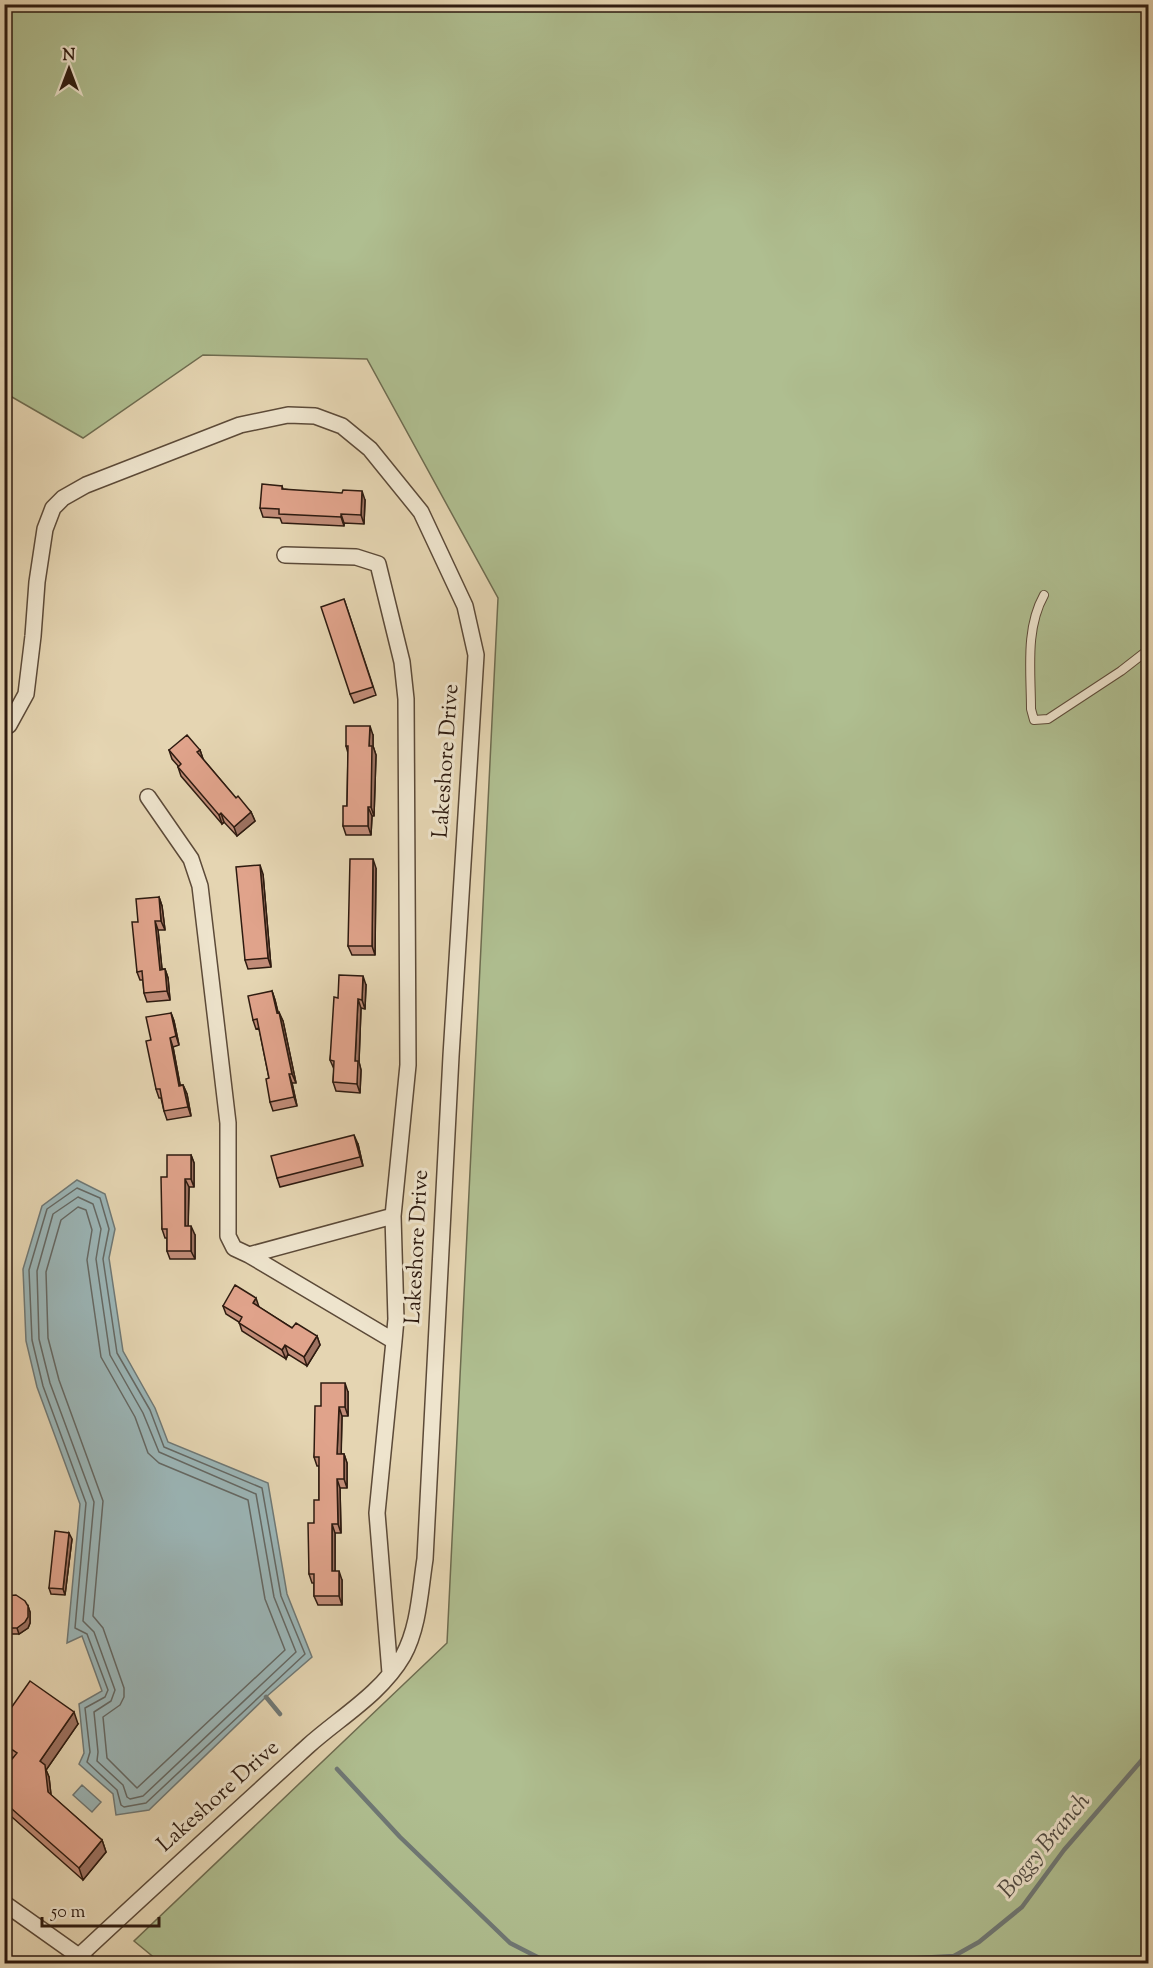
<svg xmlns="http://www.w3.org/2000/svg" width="1153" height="1968" viewBox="0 0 1153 1968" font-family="'Sorts Mill Goudy',serif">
<rect width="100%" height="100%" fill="#e5d5b2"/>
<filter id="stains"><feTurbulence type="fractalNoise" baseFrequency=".00333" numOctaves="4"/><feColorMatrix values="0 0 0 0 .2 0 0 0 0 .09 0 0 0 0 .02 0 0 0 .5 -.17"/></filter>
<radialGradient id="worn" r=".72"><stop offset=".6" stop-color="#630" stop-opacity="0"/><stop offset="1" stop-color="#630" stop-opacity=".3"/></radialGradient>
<path fill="#afbe90" stroke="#6e6c50" stroke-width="1.5" d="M5 5H1148V1963L162 1964 134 1941 447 1643 498 598 367 359 203 355 83 438 5 393Z"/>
<path fill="#9bb6b8" stroke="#6f7875" stroke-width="1.5" d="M77 1180 105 1194 115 1229 109 1258 123 1351 155 1408 168 1442 268 1483 287 1594 312 1657 266 1697 149 1810 116 1815 113 1794 79 1764 84 1753 79 1704 102 1691 82 1636 67 1643 80 1504 37 1387 26 1341 23 1269 42 1206Z
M82 1785 101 1802 92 1812 73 1795Z"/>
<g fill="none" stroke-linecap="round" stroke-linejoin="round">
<path stroke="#646864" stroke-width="1.5" d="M77 1188 100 1198 109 1229 103 1259 117 1353 150 1410 164 1447 262 1488 281 1596 305 1654 146 1803 124 1807 121 1805 117 1790 87 1762 90 1752 85 1708 105 1697 108 1690 87 1634 75 1628 86 1503 43 1386 32 1340 29 1270 47 1209Z
M78 1197 93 1204 101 1229 96 1259 110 1355 143 1413 159 1452 256 1494 274 1597 296 1652 143 1796 130 1799 127 1797 123 1785 97 1761 98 1752 94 1712 111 1701 115 1690 94 1632 83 1621 94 1502 50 1383 39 1339 37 1271 53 1214Z
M78 1207 86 1210 92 1230 87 1260 101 1357 135 1417 148 1453 159 1463 248 1500 265 1599 285 1650 137 1788 107 1758 103 1717 120 1705 124 1697V1688L103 1628 93 1616 103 1501 59 1380 48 1338 46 1272 61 1220Z"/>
<path stroke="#6f7875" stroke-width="4.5" d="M266 1697 280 1714
M337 1769 400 1837 510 1943 551 1964
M890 1964 901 1959 954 1956 979 1942 1022 1907 1064 1850 1148 1753"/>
<defs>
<path id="lane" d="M1044 595C1025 629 1031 671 1031 709L1034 720 1048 719 1121 671 1148 650"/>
<path id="street" d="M285 555 356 557 378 564 402 662 406 699 408 1065 393 1216
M4 728 9 725 26 694 33 636 37 582 45 529 53 508 63 498 86 485 240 425 288 415 315 416 342 426 370 449 421 512 465 606 476 655 451 1056 425 1559C420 1591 419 1627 403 1656 381 1694 339 1718 308 1746 231 1816 155 1885 79 1956
M148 797 191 859 200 886 228 1123V1236L234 1248 249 1255
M390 1673 377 1513 394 1341 396 1319 393 1216 249 1255 394 1341
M4 1903 90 1964"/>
</defs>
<use href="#lane" stroke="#5c4a38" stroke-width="10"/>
<use href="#street" stroke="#5c4a38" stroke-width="18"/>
<use href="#lane" stroke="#eee4cd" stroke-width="8"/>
<use href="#street" stroke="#eee4cd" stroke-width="15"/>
</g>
<path fill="#c18c78" stroke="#2e1b10" stroke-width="1.5" d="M282 486 283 489 365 500 364 524 344 523V526L282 523 280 518 263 517 260 508Z
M344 599 376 695 354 703 350 694Z
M373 735V746L376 755 374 816H372L371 835H346L343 826 347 806 348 753 346 746Z
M169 750H200L203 759 236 798 251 812 255 821 237 836 224 822 222 824 181 776 178 767H179L172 759Z
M376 868 375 955H352L348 946Z
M263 874 271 967 248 969 245 960Z
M159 897 162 906 165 930H158L162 969H165L168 978 170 1000 147 1002 144 993 143 980H140L137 972 138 922Z
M366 985 365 1009 361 1008 359 1062 361 1070 360 1093 336 1091 333 1082 334 1069 330 1060 338 998Z
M272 991 275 1000 278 1012 283 1021 296 1083H292L297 1106 273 1111 270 1102 269 1078 259 1028 256 1029 253 1020Z
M171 1013 174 1021 179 1045 173 1047 180 1085H183L187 1094 191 1116 167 1120 164 1111 161 1098H159L156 1089 151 1040Z
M358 1144 363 1166 280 1187 277 1178Z
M191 1155 194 1163V1187H189L188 1226 195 1235V1259H170L167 1251V1238H165L162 1229 167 1177Z
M223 1306 259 1307 292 1328 317 1336 320 1345 307 1366 288 1354 286 1359 242 1331 239 1322 226 1314Z
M348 1392V1416H342L341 1454H344L347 1463V1488H340L341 1533H335V1571L342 1580V1605H318L314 1596V1583H312L309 1574 314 1523 319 1500V1466H317L314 1457 321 1406Z
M72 1539 65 1595 51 1594 49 1588Z
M4 1596 28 1606 30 1612V1623L28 1628 19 1634H7L4 1631Z
M4 1718 78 1724 46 1770 49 1777 51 1795 102 1840 106 1852 83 1880 4 1810V1769L13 1758 4 1752Z"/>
<path fill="#9d7261" stroke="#2e1b10" stroke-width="1.5" d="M362 491 365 500 364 524 361 515Z
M341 514 344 523V526L341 517Z
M370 726 373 735V746L376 755 374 816 371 807 369 746Z
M200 750 203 759 200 761 197 752Z
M368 807 372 816 371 835 368 826Z
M251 812 255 821 237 836 234 827Z
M221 813 224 822 222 824 219 815Z
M373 859 376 868 375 955 372 946Z
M260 865 263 874 271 967 268 958Z
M159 897 162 906 165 930 161 921Z
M155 921 158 930 163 979 160 970Z
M165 969 168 978 170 1000 167 991Z
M363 976 366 985 365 1009 362 1000Z
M272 991 275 1000 280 1021 277 1013Z
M358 999 361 1008 359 1062 361 1070 360 1093 357 1084 355 1061Z
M279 1012 283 1021 296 1083 292 1074Z
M171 1013 174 1021 179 1045 176 1036Z
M170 1038 173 1047 182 1095 179 1086Z
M289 1074 292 1083 297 1106 294 1097Z
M183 1085 187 1094 191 1116 188 1107Z
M354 1135 358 1144 363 1166 360 1157Z
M191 1155 194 1163V1187L191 1179Z
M185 1179 189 1187 188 1235 185 1226Z
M191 1226 195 1235V1259L191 1251Z
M256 1298 259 1307 253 1303Z
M317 1336 320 1345 307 1366 304 1357Z
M285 1345 288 1354 286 1359 282 1350Z
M345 1383 348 1392V1416L345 1407Z
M339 1407 342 1416 341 1463 337 1454Z
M344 1454 347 1463V1488L344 1479Z
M337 1479 340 1488 341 1533 338 1524Z
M332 1524 335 1533V1580L332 1571Z
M69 1533 72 1539 65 1595 63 1589Z
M339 1571 342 1580V1605L339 1596Z
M28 1606 30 1612V1623L28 1628 19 1634 17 1628Z
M74 1712 78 1724 46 1770 49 1777 52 1804 48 1792 40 1761Z
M102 1840 106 1852 83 1880 79 1868Z"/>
<path fill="#e0a38b" stroke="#2e1b10" stroke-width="1.5" d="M262 484 282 486V489L342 493 343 490 362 491 361 515 341 514V517L279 514V509L260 508Z
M344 599 373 687 350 694 321 607Z
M346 726H370L369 746H372L371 807H368V826H343V806H347L348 746H346Z
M187 735 200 750 197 752 236 798 238 796 251 812 234 827 221 813 219 815 178 767 181 764 169 750Z
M350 859H373L372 946H348Z
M260 865 268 958 245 960 236 867Z
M159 897 161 921H155L160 970 165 969 167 991 144 993 142 971 137 972 132 922H138L136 899Z
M339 975 363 976 362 1000 358 999 355 1061H358L357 1084 333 1082 334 1061 330 1060 334 997 338 998Z
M272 991 277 1013 279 1012 292 1074H289L294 1097 270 1102 266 1079 269 1078 257 1019 253 1020 248 996Z
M171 1013 176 1036 170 1038 179 1086 183 1085 188 1107 164 1111 160 1089H156L146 1041 151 1040 146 1017Z
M354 1135 360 1157 277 1178 271 1156Z
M167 1155H191V1179H185V1226H191V1251H167V1229H162L161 1177H167Z
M235 1285 256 1298 253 1303 292 1328 296 1323 317 1336 304 1357 285 1345 282 1350 239 1323 242 1317 223 1306Z
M321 1383H345V1407H339L337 1454H344V1479H337L338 1524H332V1571H339V1596H314V1574H309L308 1523H314V1500H319V1457H314L315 1406H321Z
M55 1531 69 1533 63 1589 49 1588Z
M16 1595 25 1601 28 1606V1617L25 1622 17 1628H5L4 1627V1596Z
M30 1681 74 1712 40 1761 45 1765 48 1792 102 1840 79 1868 4 1802V1769L17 1753 4 1744V1718Z"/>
<g text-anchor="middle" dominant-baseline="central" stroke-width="6" stroke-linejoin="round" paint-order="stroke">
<g font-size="22" fill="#2e1b10" stroke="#eee4cd">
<text transform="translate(447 761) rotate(-86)">Lakeshore Drive</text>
<text transform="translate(418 1247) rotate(-87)">Lakeshore Drive</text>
<text transform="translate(219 1797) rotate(-42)">Lakeshore Drive</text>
</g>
<g font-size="24" font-style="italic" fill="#4f4a42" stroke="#eee4cd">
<text transform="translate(1045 1846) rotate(-50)">Boggy Branch</text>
</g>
</g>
<rect width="1153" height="1968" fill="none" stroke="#e5d5b2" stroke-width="24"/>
<rect x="6" y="6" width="1141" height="1956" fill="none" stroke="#2e1b10" stroke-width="3"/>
<rect x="12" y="12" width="1129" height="1944" fill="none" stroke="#2e1b10" stroke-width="1.5"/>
<g transform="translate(69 69)" stroke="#eee4cd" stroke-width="4.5" paint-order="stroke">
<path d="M0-4.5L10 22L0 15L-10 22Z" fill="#2e1b10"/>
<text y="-9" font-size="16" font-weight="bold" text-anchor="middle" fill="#2e1b10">N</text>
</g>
<path d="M42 1917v9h117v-9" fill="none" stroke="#2e1b10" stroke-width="3"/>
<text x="51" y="1917" font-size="18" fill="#2e1b10" stroke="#eee4cd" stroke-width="4.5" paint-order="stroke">50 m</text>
<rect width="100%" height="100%" filter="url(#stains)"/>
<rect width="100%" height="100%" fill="url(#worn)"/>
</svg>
